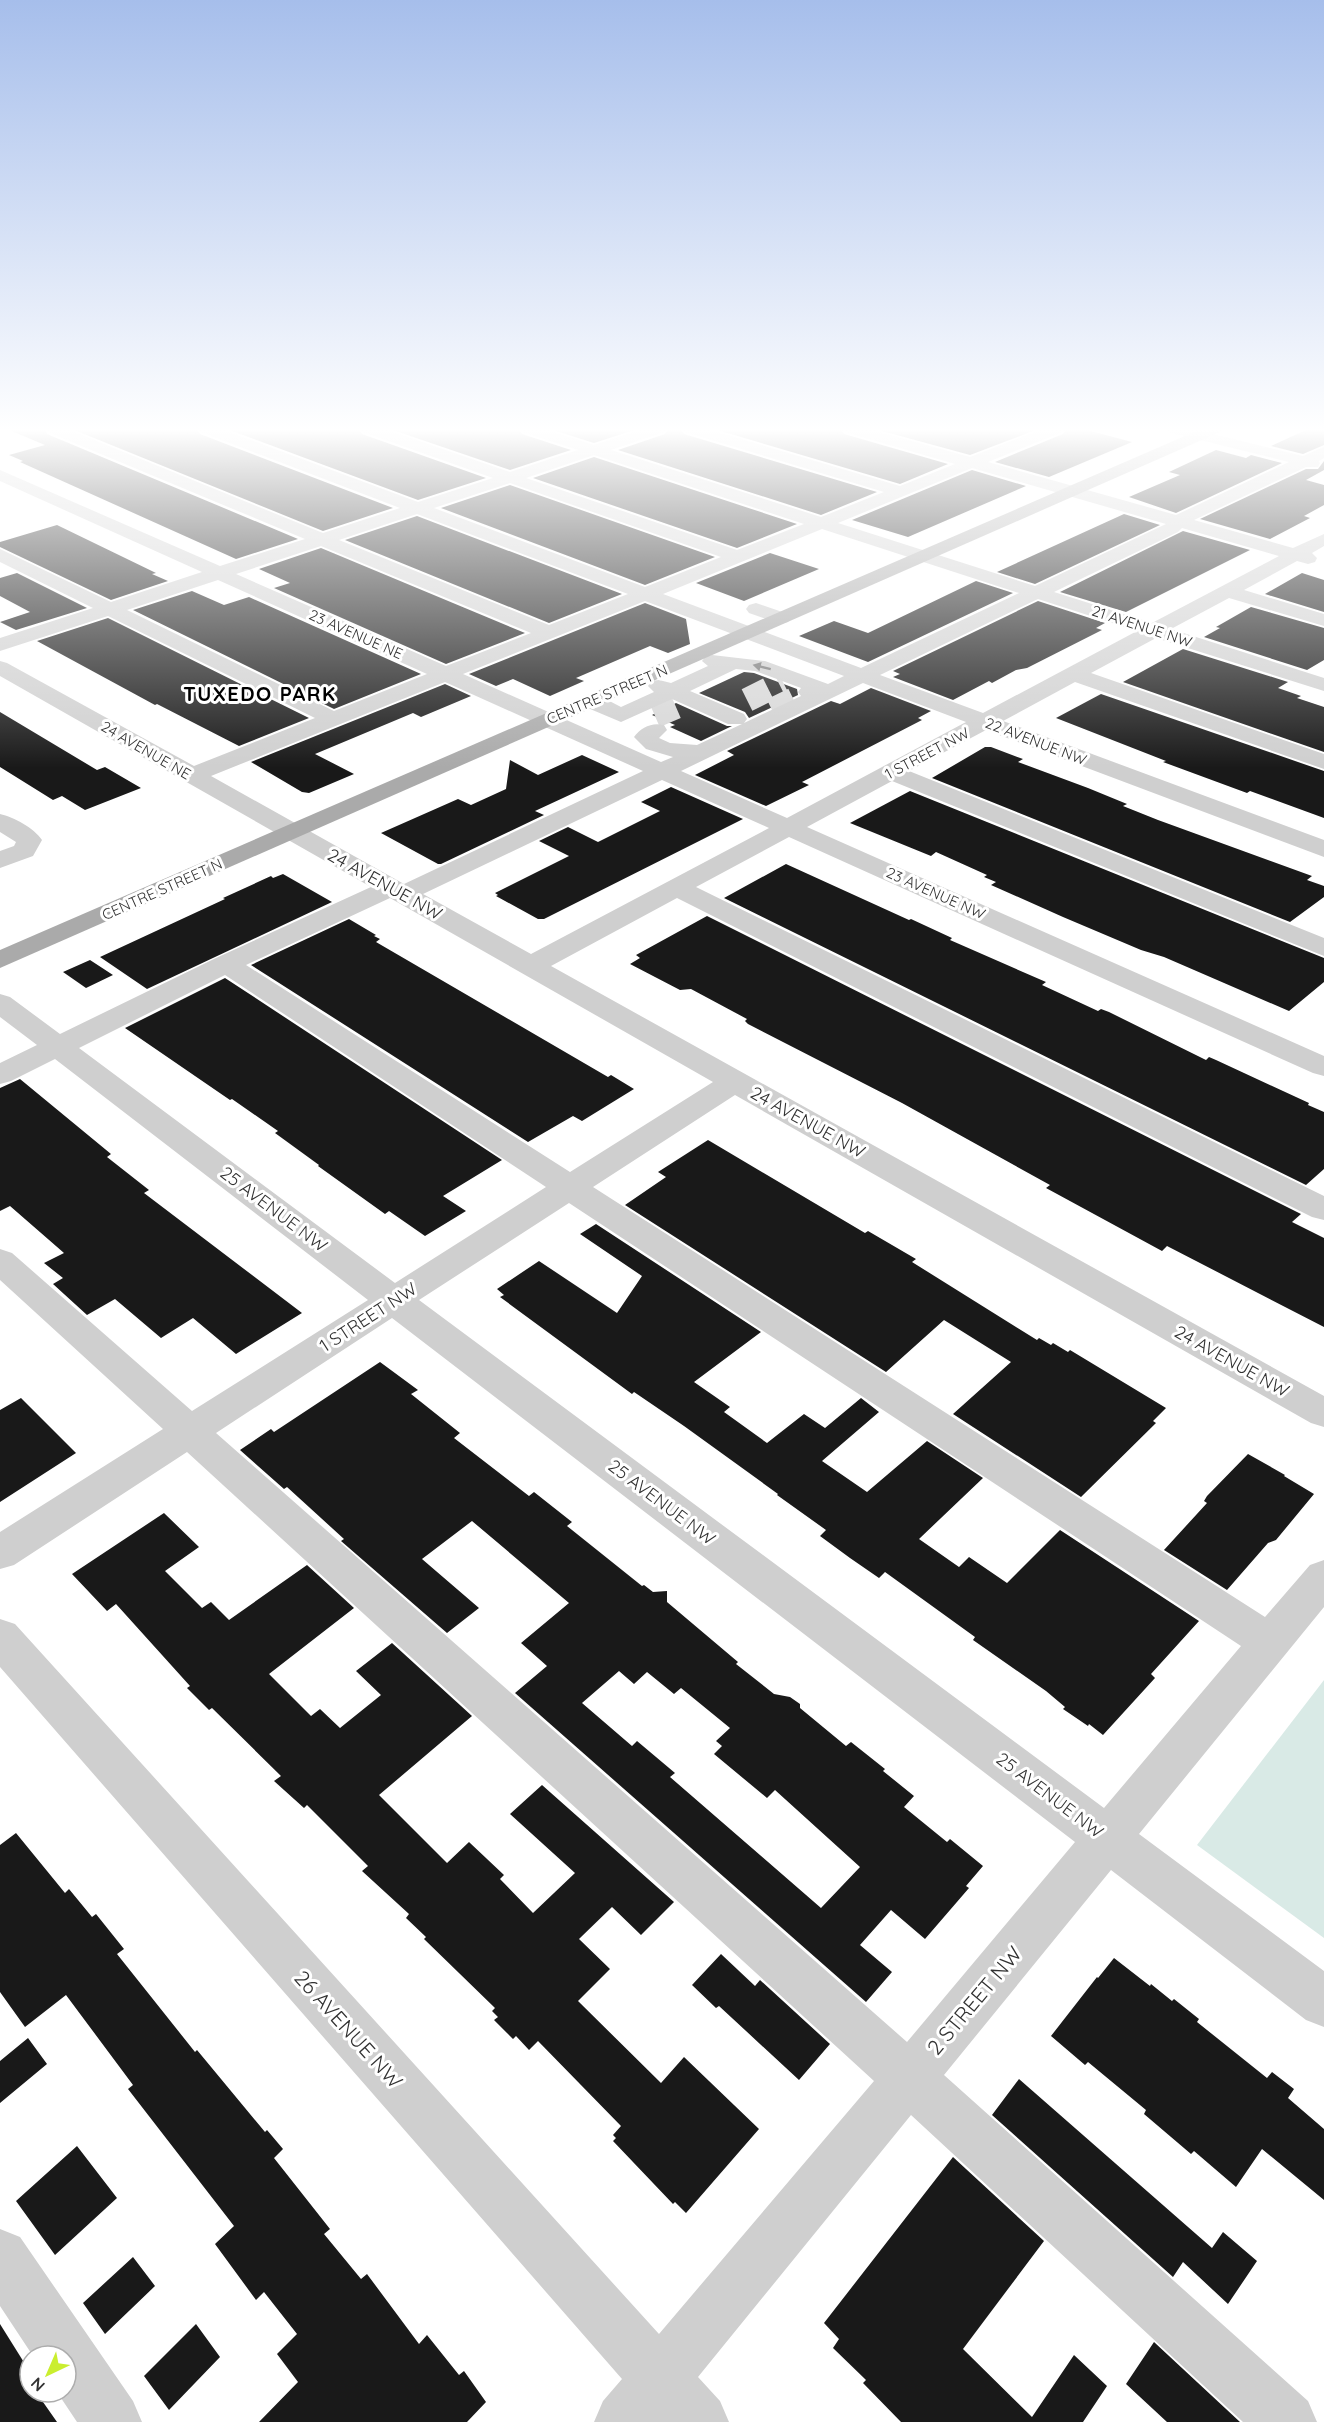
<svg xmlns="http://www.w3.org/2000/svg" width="1324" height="2422" viewBox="0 0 1324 2422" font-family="Quicksand,sans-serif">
<rect width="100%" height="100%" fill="#fff"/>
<path fill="#d9eae6" d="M1324 1680V1938L1197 1845Z"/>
<path fill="#191919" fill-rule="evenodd" d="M7 429H44L47 434 298 539 236 559 20 462 23 461 9 455 45 445Z
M72 429H197L200 434 393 508 323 531Z
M227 429H359L362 434 486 478 418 500Z
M390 429H519L522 434 571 450 510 470Z
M550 429H637L594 443Z
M668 429H681L684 434 877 492 821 515 618 450 665 434Z
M714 429H841L844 434 948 464 900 484Z
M875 429H1038L970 455Z
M1066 429H1083L1132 442 1049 477 995 462 1063 434Z
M1308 429H1324V445L1303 454 1271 446Z
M1216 450 1246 458 1251 455 1282 463 1176 513 1129 497 1180 475 1169 472Z
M594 457 797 524 737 548 533 478Z
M1324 461V470L1306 480 1324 485V505L1304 516 1310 518 1270 539 1200 519 1306 469H1318Z
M972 470 1026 486 908 537 852 520Z
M510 485 715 557 645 585 441 508Z
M1124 514 1160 525 1035 584 997 572Z
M417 516 622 594 549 623 345 540Z
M57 525 156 573 152 574 168 581 111 600 0 547V542Z
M1183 531 1250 550 1126 612 1060 592Z
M321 548 525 633 446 664 274 588 290 583 259 569Z
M770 553 819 569 744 601 696 583Z
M17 573 87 608 16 630 0 622 30 612 0 596V578Z
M1302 573 1324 580V612L1265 594Z
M976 581 1013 593 868 662 799 636 834 621 868 633Z
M192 591 224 605 249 597 421 674 334 709 133 610Z
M1038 601 1105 623 1096 628 1102 630 1027 668 1016 670 992 683 989 681 953 700 893 677 900 674 893 671Z
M645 603 686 619 690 644 668 653 650 646 576 678 584 681 550 696 513 679 496 686 469 674Z
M1251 607 1324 628V660L1307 670 1204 637 1220 628 1216 627Z
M108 618 309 718 239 746 157 704 155 705 37 641Z
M1183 649 1288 682 1278 688 1301 696 1297 698 1324 707V752L1123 682Z
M744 672 754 673 797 689 798 695 749 718 745 712 699 693Z
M445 684 471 696 421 717 413 713 315 754 354 774 309 793 302 792 251 762Z
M871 688 931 711 918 718 922 720 802 782 809 785 766 806 695 775 734 755 727 751 831 701 840 704Z
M1101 694 1324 771V818L1250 791 1247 793 1163 762 1166 761 1056 718Z
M676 703 727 726H732L701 741 670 727 675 725 652 715Z
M0 712 97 770 105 767 141 788 85 810 62 796 53 800 0 767Z
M985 747H991L1023 759 1018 762 1088 788 1127 804 1123 806 1158 820 1312 876 1307 880 1324 886V897L1290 922 932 778Z
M582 755 619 772 535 811 544 815 441 864H438L381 833 458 799 471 805 506 789 510 760 538 775Z
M671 787 743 819 544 919H538L496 896 498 895 495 893 569 856 539 841 568 827 598 842 660 811 641 802Z
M910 791 1324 958V982L1289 1011 1164 957 1141 950 1063 917 991 885 996 882 984 877 987 875 936 852 931 856 850 823Z
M786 864 909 920 911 919 952 938 950 940 1046 982 1042 985 1098 1011 1101 1009 1109 1012 1206 1060 1209 1057 1216 1060 1309 1103 1308 1105 1324 1112V1169L1306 1185 724 898Z
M283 874 332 902 147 989 100 957 225 899 223 898 271 876 273 878Z
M707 916 1301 1214 1292 1222 1324 1238V1327L1167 1246 1162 1251 1046 1188 1050 1185 902 1103 748 1024 745 1021 747 1019 691 989 680 990 630 964 640 958 636 955Z
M349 919 376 935 374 936 380 939 376 942 608 1077 611 1075 634 1089 582 1121 573 1116 528 1142 251 965Z
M90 960 113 975 86 988 63 972Z
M225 978 502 1160 443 1196 466 1211 425 1236 389 1211 385 1214 318 1166 319 1165 275 1133 278 1131 232 1099 230 1100 125 1028Z
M20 1079 111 1154 107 1157 149 1190 144 1193 302 1313 236 1354 193 1318 161 1338 115 1299 87 1315 53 1284 63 1278 44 1263 64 1253 10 1206 0 1211V1088Z
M708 1140 865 1233 868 1231 916 1259 912 1262 1037 1340 1039 1338 1051 1345 1053 1343 1068 1352 1070 1350 1166 1408 1153 1421 1156 1423 1081 1497 953 1414 1011 1362 944 1320 886 1372 625 1205 666 1177 658 1172Z
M596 1224 761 1332 694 1382 730 1407 724 1412 767 1443 804 1414 825 1428 861 1398 879 1412 822 1461 867 1492 927 1441 983 1478 919 1539 959 1567 969 1557 1007 1583 1060 1530 1199 1621 1151 1674 1155 1678 1103 1735 1089 1724 1088 1726 1063 1709 1065 1707 1046 1691 973 1640 975 1637 885 1572 879 1578 850 1558 820 1536 826 1530 777 1495 778 1494 684 1426 634 1392 632 1394 500 1297 504 1295 497 1289 539 1261 617 1313 642 1276 580 1234Z
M380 1362 418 1390 411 1394 460 1433 454 1438 529 1496 534 1492 572 1522 567 1526 642 1586 644 1585 653 1592 667 1591V1602L738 1662 736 1664 774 1694 790 1697 800 1704V1708L846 1746 851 1742 885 1769 883 1771 914 1796 904 1807 947 1842 950 1839 983 1866 966 1886 969 1888 925 1939 891 1910 860 1945 892 1972 866 2002 515 1693 547 1666 521 1643 569 1603 472 1521 422 1559 479 1608 447 1633 341 1541 344 1539 287 1487 284 1489 240 1450 271 1429 274 1432ZM619 1671 634 1684 647 1672 674 1694 681 1688 730 1728 716 1741 722 1746 714 1754 767 1798 775 1790 860 1867 821 1908 670 1777 675 1773 637 1741 632 1746 582 1703Z
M21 1398 76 1453 0 1502V1410Z
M1248 1454 1285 1475 1284 1476 1314 1494 1276 1540 1268 1543 1227 1590 1164 1550 1207 1503 1204 1501 1207 1496Z
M164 1513 199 1547 165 1571 202 1608 211 1602 229 1620 307 1565 354 1608 269 1674 311 1716 320 1709 340 1728 381 1695 356 1671 392 1643 472 1716 379 1795 447 1863 469 1842 504 1875 500 1879 533 1913 575 1873 510 1814 542 1785 674 1902 641 1935 612 1907 579 1939 610 1969 578 2001 661 2083 684 2057 759 2129 686 2213 675 2202 673 2204 613 2141 616 2138 613 2135 621 2126 538 2041 529 2050 516 2036 513 2039 494 2020 498 2017 492 2011 495 2008 424 1939 426 1937 406 1918 409 1914 362 1871 368 1866 307 1805 304 1808 274 1781 281 1776 212 1708 209 1710 187 1688 190 1686 116 1604 107 1611 72 1574Z
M16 1833 65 1893 69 1889 92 1917 96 1914 124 1949 117 1954 195 2052 197 2050 265 2132 267 2130 283 2149 274 2158 330 2229 324 2234 361 2279 367 2274 419 2344 427 2335 459 2375 464 2371 486 2402 467 2422H259L298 2382 277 2354 297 2334 264 2292 256 2300 215 2244 234 2226 128 2089 133 2085 66 1995 25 2027 0 1992V1845Z
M721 1954 755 1986 760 1980 830 2044 799 2080 719 2006 716 2008 692 1985Z
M1114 1958 1150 1986 1151 1984 1172 2001 1174 1999 1199 2019 1197 2022 1267 2078 1272 2072 1294 2089 1288 2098 1324 2129V2200L1262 2149 1236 2187 1194 2151 1191 2154 1144 2114 1146 2110 1088 2062 1085 2065 1051 2036 1097 1977 1098 1978Z
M28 2038 47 2064 0 2103V2061Z
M1019 2079 1212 2248 1223 2232 1257 2261 1228 2304 1183 2262 1173 2277 992 2115Z
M77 2146 117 2198 55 2255 16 2201Z
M953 2157 1044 2241 963 2349 1032 2417 1074 2355 1107 2386 1083 2422H901L863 2383 866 2380 833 2348 839 2339 824 2323Z
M133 2257 155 2286 105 2334 83 2303Z
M0 2324 30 2372V2392H36L57 2422H0Z
M196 2324 220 2357 169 2410 144 2376Z
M1154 2342 1240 2422H1167L1126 2384Z"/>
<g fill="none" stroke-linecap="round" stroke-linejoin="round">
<path stroke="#d6d6d6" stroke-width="24" stroke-dasharray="24 12" stroke-linecap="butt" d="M747 700 783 682
M772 710 809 692
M655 716 676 707"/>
<path fill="#cfcfcf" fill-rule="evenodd" d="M46 429H67L323 533 400 508 201 432 199 429H221L418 502 493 478 363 432 361 429H384L510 472 578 450 523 432 521 429H544L594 445 643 429H666L664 432 611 450 821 517 884 492 685 432 683 429H707L900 486 955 464 845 432 843 429H868L970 457 1043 429H1064L1062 432 988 462 1176 515 1289 462 1168 432 1166 429H1192L1303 456 1324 447V458L1319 461 1320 463 1318 467H1306L1194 520 1293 548 1324 534V546L1312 553 1317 558 1315 562 1308 564 1297 561 1244 590 1324 614V626L1229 598 1171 629 1324 678V691L1156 638 1091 673 1324 754V769L1075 682 1003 721 1324 840V857L986 730 909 771 1324 938V956L892 781 807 827 1324 1056V1076L1313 1073 789 837 696 887 1324 1196V1220L1312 1217 677 898 551 966 1324 1396V1427L1311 1423 735 1095 593 1187 1265 1617 1310 1565 1324 1560V1607L1139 1834 1324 1971V2027L1306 2020 1111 1870 944 2075 1308 2401 1317 2422H1243L911 2115 698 2377 720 2401 729 2422H594L603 2401 622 2379 0 1667V1619L15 1624 659 2334 874 2081 187 1452 14 1565 0 1569V1532L163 1429 0 1280V1249L12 1253 192 1411 368 1300 55 1059 11 1081 0 1084V1063L37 1045 0 1017V994L10 997 60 1034 216 958 371 887 0 676V661L7 663 194 766 315 718 108 616 0 651V638L93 608 0 562V549L111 602 202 572 0 481V470L220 566 305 539 48 432ZM594 455 804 524 737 550 526 478ZM972 468 1166 524 1035 586 838 523ZM510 483 721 557 645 587 434 508ZM417 514 628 594 549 625 339 540ZM1182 528 1279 556 1152 623 1054 592 1178 532ZM822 529 1019 593 861 668 663 594ZM321 546 531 633 446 666 236 574ZM218 580 427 674 334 711 127 610ZM1038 599 1137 631 983 713 880 675ZM645 601 844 676 828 684 765 661 712 655 705 657 702 661 708 666 671 683 659 680 651 681 648 686 654 692 621 707C609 701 597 693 583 696L580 701 583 706 621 722 672 699 728 724H742L697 745 670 743 659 738 667 730 664 725C652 722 641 727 634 737L646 749 673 757 661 762 463 674ZM736 669 755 671 801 688 798 692 801 696 744 723 747 719 744 714 690 691ZM445 682 643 771 404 884 211 776ZM863 683 966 722 787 818 681 771ZM662 780 769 828 531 954 423 894ZM390 898 713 1082 570 1172 246 965ZM225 975 546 1187 395 1283 79 1048ZM569 1203 1241 1646 1104 1808 419 1300ZM392 1318 1075 1842 907 2042 216 1433Z
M756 603 788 614 791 618 788 622 781 624 749 613 746 609 749 605Z
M0 814C14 817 34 828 42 840L33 856 0 868V851L14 846 16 842 0 832Z
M0 2229 20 2237 133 2401 142 2422H77L57 2392H66V2356H33L0 2306Z"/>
<path fill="#aaa" fill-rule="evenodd" d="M1201 429H1222L1220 432 0 968V950Z"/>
</g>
<defs><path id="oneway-solid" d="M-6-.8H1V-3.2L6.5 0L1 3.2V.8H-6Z" transform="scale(1.5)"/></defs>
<use fill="#797979" href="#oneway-solid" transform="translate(762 667) rotate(-166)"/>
<linearGradient id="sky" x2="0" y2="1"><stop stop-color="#a6beeb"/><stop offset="0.56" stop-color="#fff"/><stop offset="1" stop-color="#fff" stop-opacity="0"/></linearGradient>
<rect width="1324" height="768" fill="url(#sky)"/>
<g text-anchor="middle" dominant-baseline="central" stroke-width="6" stroke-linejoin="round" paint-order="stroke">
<g font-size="15" fill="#323232" stroke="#fff">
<text transform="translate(1142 626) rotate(18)">21 AVENUE NW</text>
<text transform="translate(356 634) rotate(24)">23 AVENUE NE</text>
<text transform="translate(607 694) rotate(-23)">CENTRE STREET N</text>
<text transform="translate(1036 741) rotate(21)">22 AVENUE NW</text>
<text transform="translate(146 750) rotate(30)">24 AVENUE NE</text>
<text transform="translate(927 753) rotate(-28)">1 STREET NW</text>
<text transform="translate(162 889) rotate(-24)">CENTRE STREET N</text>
<text transform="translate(936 893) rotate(24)">23 AVENUE NW</text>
</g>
<g font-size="18" fill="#323232" stroke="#fff">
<text transform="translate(385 884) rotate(29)">24 AVENUE NW</text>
<text transform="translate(808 1122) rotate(29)">24 AVENUE NW</text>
<text transform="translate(274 1209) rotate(37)">25 AVENUE NW</text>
<text transform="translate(368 1317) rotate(-33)">1 STREET NW</text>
<text transform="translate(1232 1361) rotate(29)">24 AVENUE NW</text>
<text transform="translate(662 1502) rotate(37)">25 AVENUE NW</text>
<text transform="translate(1050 1795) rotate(37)">25 AVENUE NW</text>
</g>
<g font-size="20" font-weight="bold" letter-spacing="1.5" fill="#000" stroke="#fff">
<text x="260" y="693">TUXEDO PARK</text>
</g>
<g font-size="21" fill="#323232" stroke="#fff">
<text transform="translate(974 2000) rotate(-50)">2 STREET NW</text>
<text transform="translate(349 2029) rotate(48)">26 AVENUE NW</text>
</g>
</g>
<g transform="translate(48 2374) rotate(224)"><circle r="28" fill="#ffffff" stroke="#adadad" stroke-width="1.5"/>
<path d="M0-4.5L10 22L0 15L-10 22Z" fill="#caee2f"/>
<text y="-9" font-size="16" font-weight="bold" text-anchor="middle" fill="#323232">N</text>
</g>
</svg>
